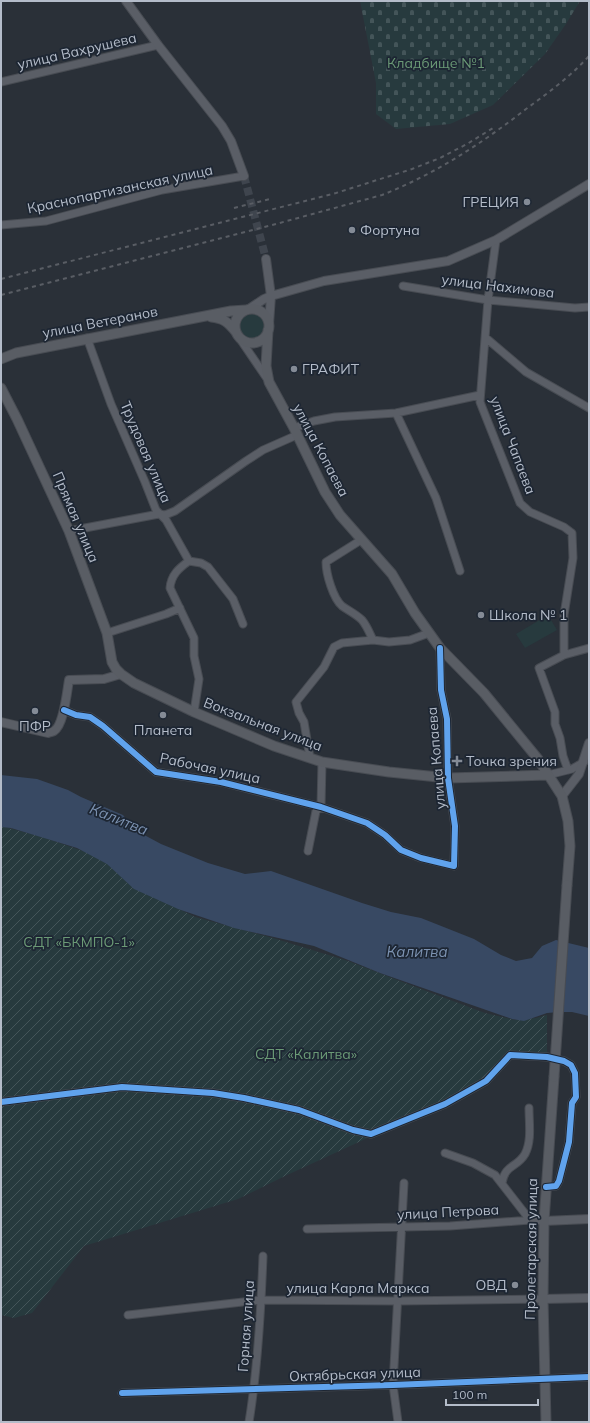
<svg xmlns="http://www.w3.org/2000/svg" width="590" height="1423" viewBox="0 0 590 1423" font-family="Mulish,sans-serif">
<defs>
<pattern id="cemetery-stones" width="16" height="16" patternUnits="userSpaceOnUse"><rect width="16" height="16" fill="#273a3e"/><path d="M2 7V4a2 2 0 0 1 4 0v3zM10 15v-3a2 2 0 0 1 4 0v3z" fill="#445559"/></pattern>
<pattern id="garden-furrows" width="10" height="10" patternUnits="userSpaceOnUse"><rect width="10" height="10" fill="#273a3e"/><path d="M-1 1l2-2M0 10L10 0M9 11l2-2" fill="none" stroke="#445559"/></pattern>
</defs>
<rect width="100%" height="100%" fill="#2a3038"/>
<path fill="#273a3e" d="M238 326a13 13 0 1 1 26 0a13 13 0 1 1-26 0Z
M548 615 557 630 525 648 516 634Z"/>
<path fill="url(#cemetery-stones)" d="M360 1H580L566 24 545 54 493 105 450 124 396 129 376 114V83Z"/>
<path fill="url(#garden-furrows)" d="M1 826 39 836 89 853 124 873 163 901 195 917 273 938 348 961 413 986 485 1013 515 1020 536 1018 547 1015V1057L510 1055 488 1079 411 1118 285 1176 238 1199 84 1246 32 1313 14 1318 1 1315Z"/>
<path fill="#384963" d="M1 775 37 779 68 790 81 797 123 815 135 830 161 844 208 863 245 874 271 871 362 903 391 912 421 918 474 939 501 955 516 961 532 958 542 946 556 940 589 948V1016L572 1012H559L547 1013 524 1021 512 1019 380 973 314 946 234 928 178 909 134 889 107 864 77 848 11 828 1 827Z"/>
<g fill="none" stroke-linecap="round" stroke-linejoin="round">
<path stroke="#3f454e" stroke-width="8" stroke-dasharray="8 4" stroke-linecap="butt" d="M244 176 266 259"/>
<defs>
<path id="minor" d="M1 82 158 45
M1 225 46 221 162 190 244 176
M496 240 488 300 480 402 520 503 530 512 564 527 572 533 573 558 564 615V655
M403 286 488 300 575 308 589 307
M238 336 268 380
M87 338 111 404 145 482 156 510 166 520 189 561
M486 338 526 372 589 408
M396 413 436 498 460 571
M294 428 314 421 335 417 396 413 480 395
M69 531 159 514 165 515 175 511 246 461 263 450 297 435
M361 540 326 562C326 574 333 598 342 606 349 611 356 614 362 620 367 626 370 634 373 640
M189 561C179 568 171 575 170 588L194 638V656L199 679 194 712
M189 561 201 563 208 567 233 599 243 624
M107 633 166 614 180 608
M64 710 76 715 90 717 103 726 156 772 221 782 321 807 367 823 385 835 401 850 421 858 454 866 455 826 448 778 447 719 441 690 440 648
M310 758 304 722 299 713 296 702 324 667 334 647 342 643 373 640 389 642 410 640 429 633
M568 770 563 756 560 738 555 724V712L539 668 564 655 589 648
M548 775 572 769 584 762
M308 851 316 811 321 807 322 762
M1 1102 122 1087 213 1093 244 1098 299 1110 353 1130 371 1134 445 1104 486 1081 510 1055 547 1057 564 1061 571 1065 575 1073 576 1097 572 1103 569 1142 559 1181 556 1186 546 1187
M445 1153 473 1163 495 1175 530 1220
M502 1183C505 1164 517 1168 525 1154 532 1141 529 1123 529 1108
M307 1229 450 1226 530 1220 544 1221
M128 1315 261 1300 398 1301 543 1299
M122 1393 393 1385 589 1377
M249 1422C258 1367 261 1311 263 1256
M398 1422 393 1385 404 1183"/>
<path id="tertiary" d="M126 1 158 45 222 126 231 141 244 176
M266 259 271 296 269 324
M249 309 264 299 271 296 324 281 448 261 496 240 589 184
M1 722 48 733C50 732 53 732 54 731 64 725 67 691 69 680L104 679 121 674
M562 796 579 774 589 743
M544 1221 589 1219
M543 1299 589 1298"/>
<path id="secondary" d="M235 326a17 17 0 1 1 34 0a17 17 0 1 1-34 0Z
M211 317C223 318 228 322 236 332
M268 330 266 366 269 382 294 428 325 492 340 515 392 574 415 613 440 648 484 693 538 759 562 796 568 821 570 846 567 885
M1 359 16 353 231 311 246 310
M1 388 17 419 69 531 107 633 112 662 116 669 121 674 134 683 194 712 274 746 322 762 389 772 448 778 548 775
M546 1422 543 1299 544 1221 554 1077"/>
</defs>
<use href="#minor" stroke="#484c53" stroke-width="9"/>
<use href="#tertiary" stroke="#484c53" stroke-width="10"/>
<use href="#secondary" stroke="#484c53" stroke-width="11"/>
<use href="#minor" stroke="#5a5e66" stroke-width="7"/>
<use href="#tertiary" stroke="#5a5e66" stroke-width="8"/>
<use href="#secondary" stroke="#595d64" stroke-width="9"/>
<path stroke="#595d64" stroke-width="2" stroke-dasharray="4 4" stroke-linecap="butt" d="M234 208 270 199
M1 279 336 193 412 169 440 158 467 144 493 128
M1 295 276 224 382 195C435 174 481 144 526 109 548 93 571 76 589 56"/>
<defs>
<path id="secondary-bridge" d="M554 1077 567 885"/>
</defs>
<use href="#secondary-bridge" stroke="#484c53" stroke-width="11" stroke-linecap="butt"/>
<use href="#secondary-bridge" stroke="#595d64" stroke-width="9"/>
<defs>
<path id="cycleway" d="M64 710 76 715 90 717 103 726 156 772 221 782 321 807 367 823 385 835 401 850 421 858 454 866 455 826 448 778 447 719 441 690 440 648
M1 1102 122 1087 213 1093 244 1098 299 1110 353 1130 371 1134 445 1104 486 1081 510 1055 547 1057 564 1061 571 1065 575 1073 576 1097 572 1103 569 1142 559 1181 556 1186 546 1187
M122 1393 393 1385 589 1377"/>
</defs>
<use href="#cycleway" stroke="#1d2633" stroke-width="8"/>
<use href="#cycleway" stroke="#60a3ed" stroke-width="6"/>
</g>
<g fill="#848b96" stroke="#1d2633" stroke-width="1.5">
<circle cx="527" cy="202" r="4"/>
<circle cx="352" cy="230" r="4"/>
<circle cx="294" cy="369" r="4"/>
<circle cx="481" cy="615" r="4"/>
<circle cx="35" cy="711" r="4"/>
<circle cx="163" cy="715" r="4"/>
<path d="M455 755h4v4h4v4h-4v4h-4v-4h-4v-4h4z"/>
<circle cx="515" cy="1285" r="4"/>
</g>
<g text-anchor="middle" dominant-baseline="central" stroke-width="3.5" stroke-linejoin="round" paint-order="stroke">
<g font-size="14" fill="#b4bcc9" stroke="#1d2633">
<text transform="translate(77 51) rotate(-13)">улица Вахрушева</text>
<text transform="translate(120 189) rotate(-12)">Краснопартизанская улица</text>
<text transform="translate(498 286) rotate(7)">улица Нахимова</text>
<text transform="translate(100 322) rotate(-11)">улица Ветеранов</text>
<text transform="translate(513 445) rotate(69)">улица Чапаева</text>
<text transform="translate(321 450) rotate(62)">улица Копаева</text>
<text transform="translate(146 452) rotate(67)">Трудовая улица</text>
<text transform="translate(76 517) rotate(67)">Прямая улица</text>
<text transform="translate(263 724) rotate(21)">Вокзальная улица</text>
<text transform="translate(436 758) rotate(-95)">улица Копаева</text>
<text transform="translate(210 768) rotate(12)">Рабочая улица</text>
<text transform="translate(448 1212) rotate(-3)">улица Петрова</text>
<text transform="translate(531 1249) rotate(-89)">Пролетарская улица</text>
<text x="358" y="1288">улица Карла Маркса</text>
<text transform="translate(246 1326) rotate(-86)">Горная улица</text>
<text transform="translate(355 1374) rotate(-2)">Октябрьская улица</text>
</g>
<g font-size="14" fill="#6b9a76" stroke="#1d2633">
<text x="436" y="63">Кладбище №1</text>
<text x="79" y="942">СДТ «БКМПО-1»</text>
<text x="306" y="1054">СДТ «Калитва»</text>
</g>
<g font-size="14" fill="#b4bcc9" stroke="#1d2633" text-anchor="start">
<text x="519" y="202" text-anchor="end">ГРЕЦИЯ</text>
<text x="360" y="230">Фортуна</text>
<text x="302" y="369">ГРАФИТ</text>
<text x="489" y="615">Школа № 1</text>
<text x="35" y="726" text-anchor="middle">ПФР</text>
<text x="163" y="730" text-anchor="middle">Планета</text>
<text x="466" y="761">Точка зрения</text>
<text x="507" y="1285" text-anchor="end">ОВД</text>
</g>
<g font-size="15" font-style="italic" fill="#7c92b1" stroke="#1d2633">
<text transform="translate(119 819) rotate(22)">Калитва</text>
<text x="417" y="951">Калитва</text>
</g>
</g>
<rect width="590" height="1423" fill="none" stroke="#b4bcc9" stroke-width="4"/>
<path d="M446 1399v6h92v-6" fill="none" stroke="#b4bcc9" stroke-width="2"/>
<text x="452" y="1399" font-size="12" fill="#b4bcc9" stroke="#1d2633" stroke-width="3" paint-order="stroke">100 m</text>
</svg>
